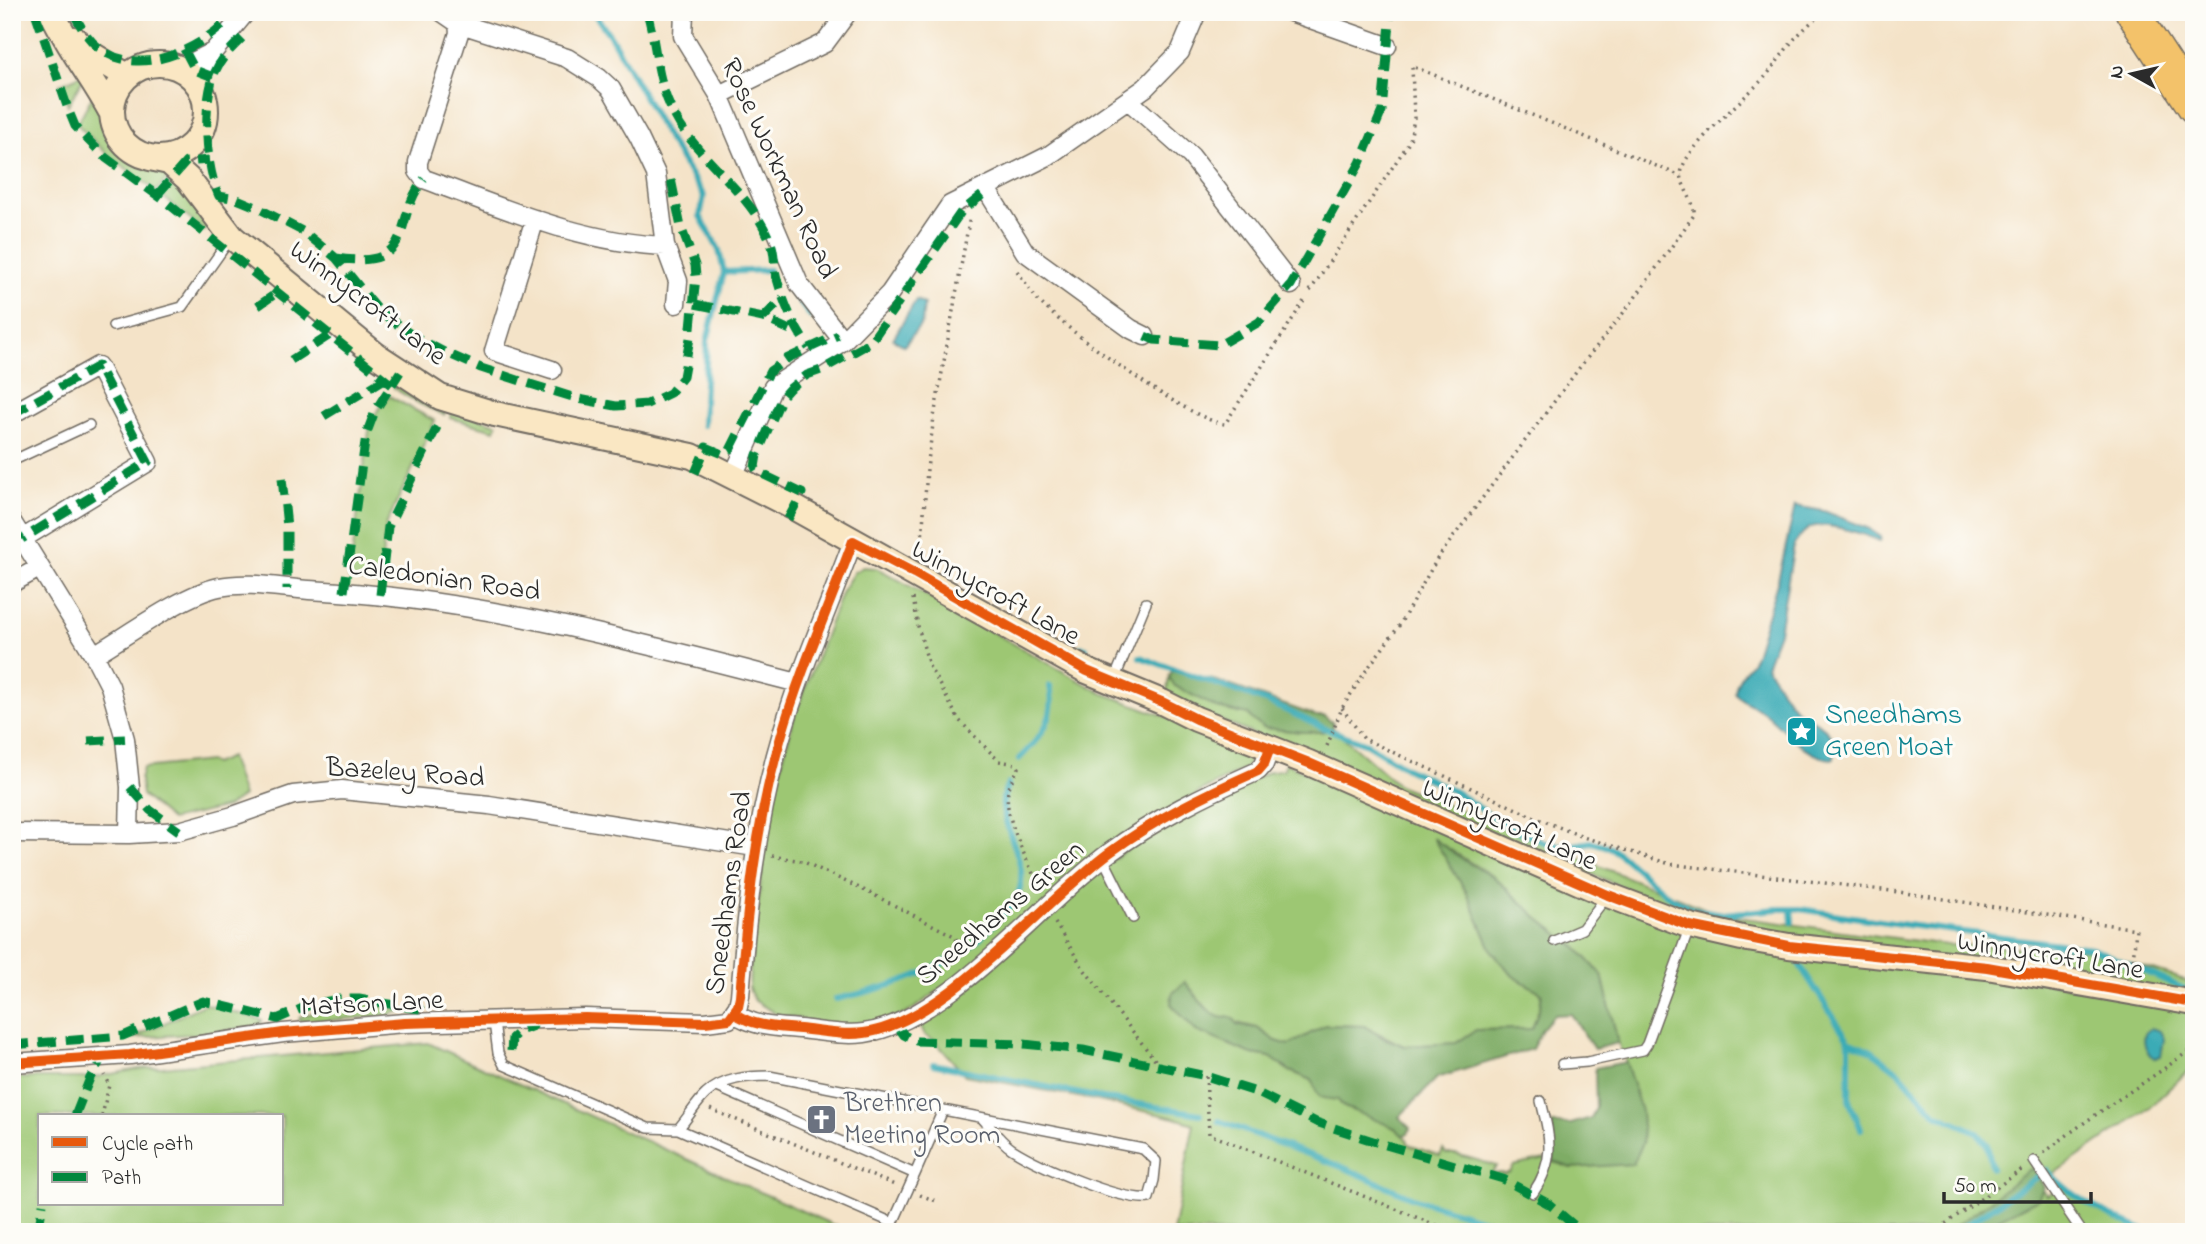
<svg xmlns="http://www.w3.org/2000/svg" width="2206" height="1244" viewBox="0 0 2206 1244" font-family="'Indie Flower',sans-serif">
<rect width="100%" height="100%" fill="#fdfcf7"/>
<filter id="ink" filterUnits="userSpaceOnUse"><feTurbulence type="fractalNoise" baseFrequency=".0143" numOctaves="2"/><feDisplacementMap in="SourceGraphic" scale="14" xChannelSelector="R" yChannelSelector="G"/><feConvolveMatrix kernelMatrix="1 2 1 2 8 2 1 2 1" color-interpolation-filters="sRGB"/></filter>
<filter id="wash" filterUnits="userSpaceOnUse"><feTurbulence type="fractalNoise" baseFrequency=".00686" numOctaves="4" result="noise"/><feDisplacementMap in="SourceGraphic" scale="28" xChannelSelector="R" yChannelSelector="G"/><feGaussianBlur stdDeviation="1.57" result="paint"/><feColorMatrix in="noise" values="0 0 0 0 0 0 0 0 0 0 0 0 0 0 0 0 0 1.4 0 .05"/><feComposite in="paint" operator="in"/></filter>
<g filter="url(#wash)">
<rect width="100%" height="100%" fill="#f4e3c8"/>
<path fill="#9dc773" stroke="#64794f" stroke-width="2" fill-rule="evenodd" d="M83 74 84 77 68 105 60 84Z
M93 95 105 112 111 131 124 149 140 159 173 172 156 191 107 154 77 124Z
M177 175 209 227 204 231 161 195Z
M396 381 448 407 444 415 416 402 394 388Z
M389 396 435 421 386 525 379 584 349 579 369 431 373 417Z
M452 410 497 424 495 430 450 418Z
M863 567 876 568 886 573 1102 693 1162 715 1249 752C1250 760 1250 764 1244 769L1198 793 997 949 906 1014 848 1029 776 1014 754 1000 749 989 750 970 768 824 782 763 794 718 842 591 854 572Z
M1169 677 1175 686 1217 708 1248 715 1255 722 1265 728 1302 732 1333 728 1398 785 1721 915 1947 945 2091 950 2194 983V995L1770 934 1686 913 1166 698Z
M230 757 243 796 227 807 171 820 142 795 140 780 143 768 209 761 214 764Z
M1285 763 1629 908 2194 1008V1065L2150 1107 2039 1184 2047 1196 2060 1186 2111 1215 2148 1232H1173L1194 1124 1175 1118 1099 1101 965 1075 935 1041 925 1035 921 1027 926 1016 1072 891 1150 832 1268 772 1284 769ZM1435 840 1495 878 1538 918 1577 948 1602 975 1618 1043 1626 1062 1572 1168 1545 1159 1514 1166 1510 1172 1503 1175 1502 1173H1491L1497 1166 1456 1154H1446L1443 1150 1440 1156 1409 1145C1404 1124 1361 1115 1342 1106L1339 1100 1312 1080 1290 1071 1282 1066 1279 1062 1270 1057 1252 1054 1196 1031 1171 1004 1185 982 1214 1017 1257 1028 1276 1041 1289 1045 1327 1025 1364 1026 1404 1046 1456 1043 1476 1030 1532 1029 1540 1006 1542 993 1513 976 1492 951 1467 893Z
M348 1001 407 1010 382 1016 309 1022 299 1021 300 1017Z
M205 1004 262 1020 261 1026 195 1034 132 1038Z
M428 1043 849 1232H12V1078H90L139 1069ZM40 1116H282V1204H40Z"/>
<path fill="#7eac65" stroke="#546c48" stroke-width="2" d="M1172 671 1217 681 1316 716H1324L1333 723V728L1322 732H1302L1265 728 1255 722 1248 715 1217 708 1175 686 1169 677Z
M1433 838 1467 862 1495 878 1538 918 1577 948 1602 975 1618 1043 1594 1049 1571 1014 1554 1015 1542 1029 1532 1049 1437 1078 1399 1117 1410 1128 1408 1134 1402 1135 1395 1128 1342 1106 1338 1100C1318 1097 1319 1101 1312 1080L1290 1071 1270 1057 1252 1054 1196 1031 1171 1004 1172 994 1185 982C1196 994 1212 1023 1229 1017L1235 1020 1237 1025 1257 1028 1276 1041 1289 1045 1326 1025 1364 1026 1382 1037 1404 1046 1456 1043 1476 1030 1532 1029 1540 1006 1542 993 1513 976 1492 951 1467 893Z
M1626 1062 1641 1111 1643 1143 1633 1164 1572 1168 1554 1162 1552 1124H1571L1591 1118 1596 1108 1595 1068Z
M2029 1169 2034 1170 2044 1187 2038 1199 1994 1221 1978 1232H1946L1985 1205Z"/>
<path fill="#3aabb6" stroke="#326b70" stroke-width="2" d="M916 300 924 304 922 323 904 346 893 339Z
M1795 506 1824 511 1867 528 1881 537 1880 541C1866 535 1830 523 1815 526 1805 528 1799 538 1794 545L1779 632 1766 666C1776 679 1782 695 1794 707 1814 726 1838 724 1834 759 1805 759 1784 727 1762 711 1752 704 1743 703 1735 693 1736 676 1749 670 1755 655L1778 580Z
M2151 1028 2160 1031 2164 1039 2161 1056 2155 1058C2145 1054 2143 1043 2145 1033Z"/>
<g fill="none" stroke-linecap="round" stroke-linejoin="round">
<path stroke="#3aabb6" stroke-width="6" d="M593 12 611 37 667 137 704 196 700 216 719 250 724 272 707 341 703 425
M724 272 769 270
M784 272 794 295 811 317
M1081 647 1086 648
M1140 657 1270 703 1324 728 1367 744 1406 768 1455 792 1507 826 1549 844 1568 846 1592 842 1606 846 1617 852 1671 898 1693 909 1723 914 1777 909H1800L1907 925 2092 948 2189 991
M1019 759C1041 737 1057 718 1050 686
M1791 909 1792 922
M1796 953 1799 964 1849 1041V1100L1861 1129
M836 999C876 991 919 978 954 957 977 944 997 921 1014 901 1035 872 1005 836 1003 806 1002 798 1005 791 1008 784
M1849 1041 1872 1051 1899 1072 1936 1114 1977 1132 1987 1144 1992 1168
M933 1064 1101 1098 1200 1114
M1219 1121 1347 1169 1413 1198 1521 1232
M1956 1232 2047 1170C2071 1199 2113 1218 2148 1232"/>
</g>
</g>
<g filter="url(#ink)">
<g fill="none" stroke-linecap="round" stroke-linejoin="round">
<defs>
<path id="lane" d="M113 326 182 307 230 239
M12 461 89 425
M1114 680 1146 603
M1103 858 1133 918
M1554 941 1582 929 1607 896
M494 1022 498 1053 504 1065 648 1128 678 1129C688 1118 696 1103 706 1094 723 1078 748 1076 769 1076L1143 1149 1156 1161 1154 1180 1149 1198C1119 1201 1039 1166 1012 1149 1001 1142 991 1128 982 1118
M1562 1064 1587 1062 1643 1050 1647 1044 1689 929
M717 1087 915 1174 943 1110
M678 1129 893 1223 915 1174
M2034 1161 2080 1229
M1533 1193C1556 1159 1550 1138 1541 1101"/>
<path id="street" d="M442 12 458 23 567 58 599 78 611 89 639 138 656 174 665 246 678 281 676 304
M684 12 683 36 719 95 799 284 843 341
M1291 12 1387 46
M458 23 459 33 418 162V171L424 179C502 207 581 243 665 246
M179 69 213 52
M197 82 213 52 246 12
M719 95 825 43 848 12
M1128 100 1191 156 1291 285
M985 187 1025 252 1131 329 1145 336
M535 219 494 351 552 370
M12 414 98 366 148 462 22 539
M733 476 773 387 843 341 890 293 950 205 1048 156 1145 88 1180 52 1197 12
M12 522 94 655 110 686 125 739 130 787 129 834
M12 583 39 568
M94 655C128 635 182 595 219 587 248 581 280 588 309 590 476 598 637 642 798 683
M12 833 129 834 179 831 233 816 293 795 342 790 489 805 755 847
M734 1013C754 1027 777 1027 800 1029 820 1031 844 1036 864 1033 946 1022 1042 902 1109 853 1155 819 1206 794 1258 771L1264 764 1270 748
M12 1063 130 1055 283 1033 405 1023 585 1018 705 1022 729 1019 738 1006 740 996C747 909 756 822 781 737 800 670 829 607 853 541"/>
<path id="secondary" d="M52 12C68 47 92 77 110 110
M74 39 91 54 127 76
M112 111a47 47 0 1 1 94 0a47 47 0 1 1-94 0Z
M150 158 169 162 188 179 232 237 376 355 440 397 495 414 692 456 795 508 1087 671 1162 702 1196 719 1309 763 1608 895 1690 926 1742 938 1789 946 1987 967 2194 1003"/>
<path id="highway" d="M2132 12 2194 107"/>
</defs>
<use href="#lane" stroke="#716b62" stroke-width="12"/>
<use href="#street" stroke="#716b62" stroke-width="21"/>
<use href="#secondary" stroke="#716b62" stroke-width="28"/>
<use href="#highway" stroke="#716b62" stroke-width="35"/>
<path stroke="#716b62" stroke-width="3.5" stroke-dasharray="2 5" stroke-linecap="butt" d="M1017 271C1024 280 1029 289 1036 298 1061 327 1190 421 1225 424L1306 298
M1310 291 1410 141 1414 118 1412 66 1681 176
M921 555 927 469 934 417 970 216
M913 598 918 626 929 666 959 720 999 761 1016 764 1019 768C1015 774 1011 781 1009 788 1000 815 1031 864 1040 891
M1342 708 1364 739 1534 817 1583 837 1670 864 1899 892 2136 929 2132 972
M1327 746 1342 708 1365 672 1399 626 1437 559 1580 367 1632 302 1694 215C1696 200 1678 186 1682 169 1687 147 1747 96 1765 77 1774 67 1782 54 1791 43 1800 32 1812 22 1822 12
M772 856 802 861 872 894 954 936 967 954
M1055 923 1083 968 1159 1065
M1206 1076 1209 1134 1453 1232
M710 1109 897 1186
M102 1116 109 1085 104 1075
M2044 1153C2092 1114 2145 1084 2194 1047
M920 1195 939 1202
M1934 1232 2024 1168"/>
<use href="#lane" stroke="#fff" stroke-width="9"/>
<use href="#street" stroke="#fff" stroke-width="18"/>
<use href="#secondary" stroke="#fae7c3" stroke-width="24"/>
<use href="#highway" stroke="#f3c26a" stroke-width="32"/>
<path stroke="#00873e" stroke-width="9" stroke-dasharray="18 9" stroke-linecap="butt" d="M35 12 68 109 75 126 87 139 106 158 165 201 392 385
M73 12C81 27 88 41 103 51 145 78 207 46 235 12
M647 12C659 54 655 85 680 125 708 167 752 195 771 243 775 253 774 265 776 275 783 302 793 325 809 348
M242 38C232 48 221 58 215 72 202 103 205 166 219 196L237 199 256 207 304 232 336 258 379 311 412 335 442 351 481 368 524 382 579 399 616 406 647 404 670 393 683 377 690 338 696 276 695 265 681 227 671 179
M184 49 195 70 213 77
M157 195 186 162 209 160
M336 258C419 270 391 220 424 179
M695 304 763 318 799 334
M258 306 278 292
M763 318 783 298
M1145 336 1154 340 1219 345 1259 322 1291 285 1360 163 1382 111 1391 12
M291 360 330 335
M12 414 98 366 148 462 22 539
M324 416 383 380
M695 473 706 447 723 454 730 450 770 371 788 358 838 335
M282 478 287 527V589
M12 493V496
M788 519 802 493 758 472 755 467 757 455 782 397 789 389 807 375 821 370 870 343 961 212 982 195
M344 592 366 435 375 411 400 372
M380 595 388 527 441 419
M88 741 125 739
M130 787 150 810 179 831
M896 1024 904 1035 916 1041 1023 1044 1083 1050 1206 1076 1256 1092 1316 1122 1376 1142 1503 1179 1549 1204 1582 1232
M12 1045 123 1036 203 1001 277 1019 312 1004 340 999H359L420 1009 425 1023
M511 1051 512 1038 520 1031 533 1026V1023
M75 1116 90 1078 103 1056
M38 1232 43 1204"/>
<defs>
<path id="cycleway" d="M734 1013C754 1027 777 1027 800 1029 820 1031 844 1036 864 1033 946 1022 1042 902 1109 853 1155 819 1206 794 1258 771L1264 764 1270 748
M12 1063 130 1055 283 1033 405 1023 585 1018 705 1022 729 1019 738 1006 740 996C747 909 756 822 781 737 800 670 829 607 853 541L914 573 1087 671 1162 702 1196 719 1309 763 1608 895 1690 926 1789 946 1987 967 2194 1003"/>
</defs>
<use href="#cycleway" stroke="#fdfcf7" stroke-width="15"/>
<use href="#cycleway" stroke="#e8590c" stroke-width="10"/>
</g>
</g>
<defs>
<symbol id="sight-square" viewBox="-11 -11 22 22"><rect x="-9" y="-9" width="18" height="18" rx="4" fill="#0f9aa8" stroke="#fdfcf7"/><path d="M0-6L1.8-2.2L6-1.7L2.9 1.2L3.7 5.4L0 3.3L-3.7 5.4L-2.9 1.2L-6-1.7L-1.8-2.2Z" fill="#fff"/></symbol>
<symbol id="church-square" viewBox="-11 -11 22 22"><rect x="-9" y="-9" width="18" height="18" rx="4" fill="#6b7280" stroke="#fdfcf7"/><path d="M-1.2-6h2.4v3.5h3.3v2.4h-3.3V6h-2.4V-.1h-3.3v-2.4h3.3Z" fill="#fff"/></symbol>
</defs>
<g fill-rule="evenodd">
<use href="#sight-square" x="1784" y="714" width="35" height="35"/>
<use href="#church-square" x="804" y="1102" width="35" height="35"/>
</g>
<g text-anchor="middle" dominant-baseline="central" stroke-width="6" stroke-linejoin="round" paint-order="stroke">
<g font-size="28" fill="#2b2b2b" stroke="#fdfcf7">
<text transform="translate(778 169) rotate(65)">Rose Workman Road</text>
<text transform="translate(367 304) rotate(37)">Winnycroft Lane</text>
<text transform="translate(444 580) rotate(8)">Caledonian Road</text>
<text transform="translate(995 594) rotate(29)">Winnycroft Lane</text>
<text transform="translate(405 774) rotate(4)">Bazeley Road</text>
<text transform="translate(1509 826) rotate(24)">Winnycroft Lane</text>
<text transform="translate(730 893) rotate(-82)">Sneedhams Road</text>
<text transform="translate(1001 914) rotate(-40)">Sneedhams Green</text>
<text transform="translate(2050 957) rotate(9)">Winnycroft Lane</text>
<text transform="translate(372 1005) rotate(-3)">Matson Lane</text>
</g>
<g font-size="28" fill="#0d838f" stroke="#fdfcf7" text-anchor="start">
<text x="1825" y="716">Sneedhams<tspan x="1825" dy="32">Green Moat</tspan></text>
</g>
<g font-size="28" fill="#5b616d" stroke="#fdfcf7" text-anchor="start">
<text x="844" y="1104">Brethren<tspan x="844" dy="32">Meeting Room</tspan></text>
</g>
</g>
<rect width="2206" height="1244" fill="none" stroke="#fdfcf7" stroke-width="42"/>
<rect x="38" y="1114" width="245" height="91" fill="#fdfcf7" stroke="#a9a8a5" stroke-width="2"/>
<rect x="52" y="1137" width="35" height="10" fill="#e8590c" stroke="#a9a8a5" stroke-width="2"/>
<text x="102" y="1150" font-size="21" fill="#2b2b2b">Cycle path</text>
<rect x="52" y="1172" width="35" height="10" fill="#00873e" stroke="#a9a8a5" stroke-width="2"/>
<text x="102" y="1184" font-size="21" fill="#2b2b2b">Path</text>
<g transform="translate(2132 74) rotate(278)" stroke="#fdfcf7" stroke-width="5" paint-order="stroke">
<path d="M0-5L12 26L0 18L-12 26Z" fill="#2b2b2b"/>
<text y="-10" font-size="19" font-weight="bold" text-anchor="middle" fill="#2b2b2b">N</text>
</g>
<path d="M1944 1192v10h147v-10" fill="none" stroke="#2b2b2b" stroke-width="3.5"/>
<text x="1954" y="1192" font-size="21" fill="#2b2b2b" stroke="#fdfcf7" stroke-width="5" paint-order="stroke">50 m</text>
</svg>
